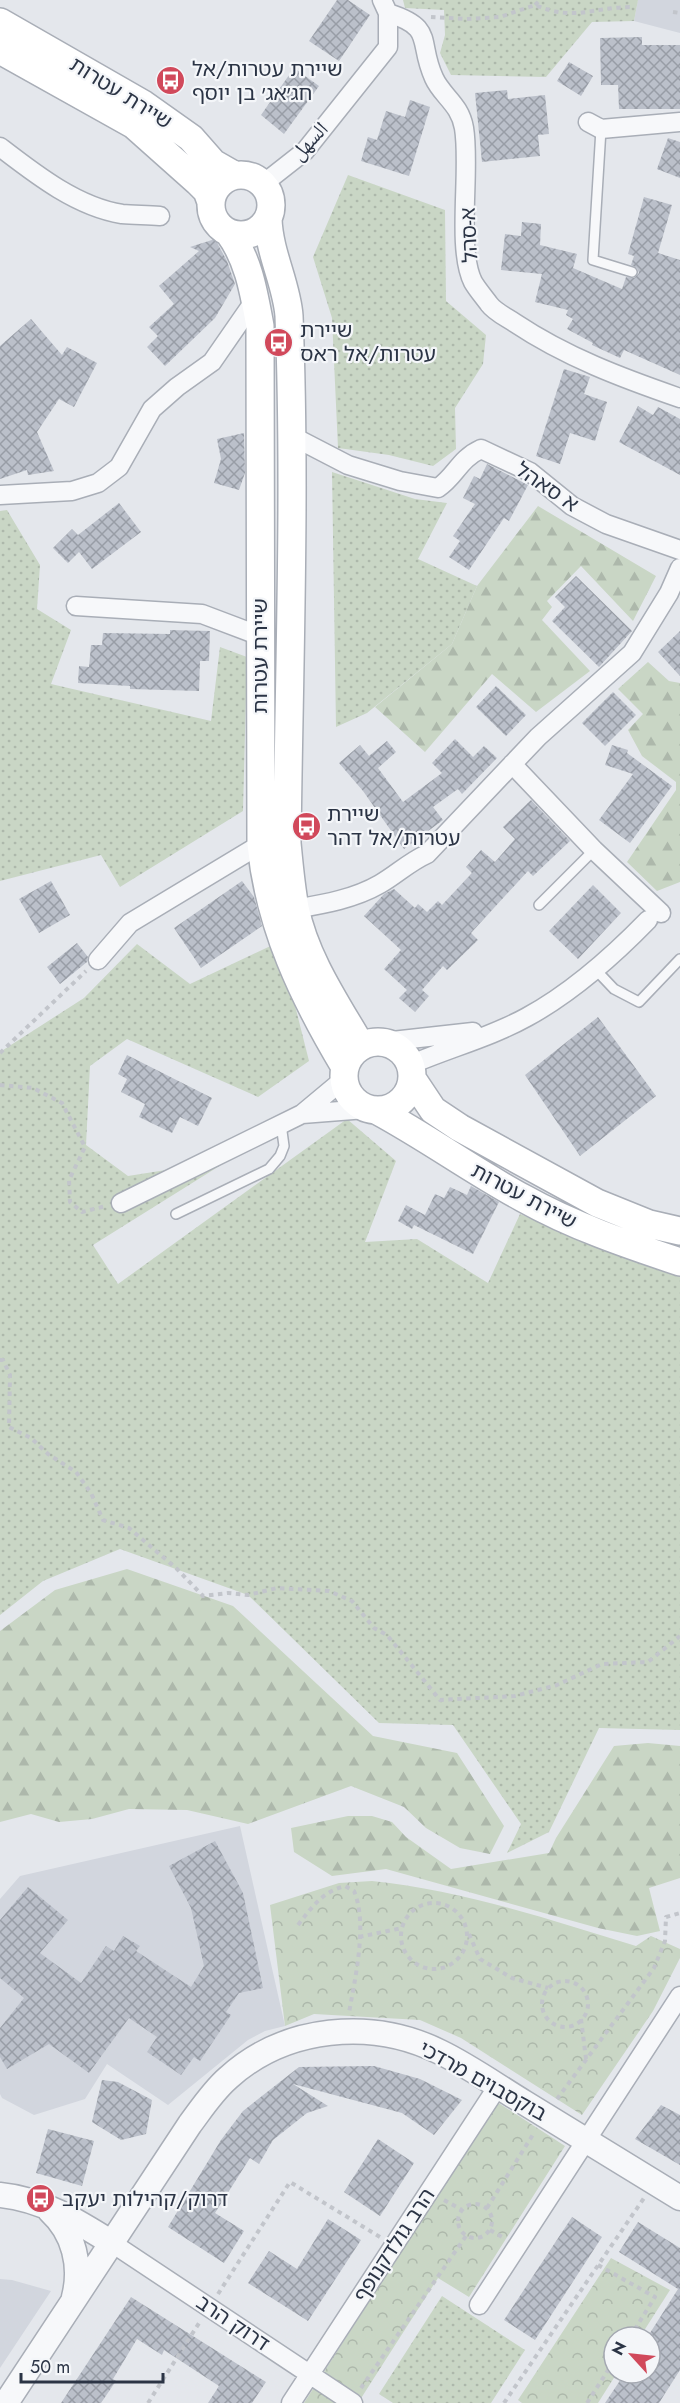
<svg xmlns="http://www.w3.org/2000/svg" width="680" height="2403" viewBox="0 0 680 2403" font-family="Jost,'Noto Naskh Arabic','Noto Sans Hebrew',sans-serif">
<defs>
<pattern id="grass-dots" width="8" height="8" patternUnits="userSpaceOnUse" patternTransform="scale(1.5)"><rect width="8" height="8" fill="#c9d6c5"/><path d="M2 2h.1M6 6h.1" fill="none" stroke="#adb8ab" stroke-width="1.8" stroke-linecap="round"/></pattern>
<pattern id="forest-firs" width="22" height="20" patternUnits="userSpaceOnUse" patternTransform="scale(1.5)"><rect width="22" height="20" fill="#c9d6c5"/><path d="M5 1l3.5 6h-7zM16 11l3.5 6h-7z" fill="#adb8ab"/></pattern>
<pattern id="park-crowns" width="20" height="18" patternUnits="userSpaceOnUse" patternTransform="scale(1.5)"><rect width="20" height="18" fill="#c9d6c5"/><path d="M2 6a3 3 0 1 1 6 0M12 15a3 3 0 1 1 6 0" fill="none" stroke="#adb8ab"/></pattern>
<pattern id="building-cross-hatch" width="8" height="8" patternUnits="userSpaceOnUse" patternTransform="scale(1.5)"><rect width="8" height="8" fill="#bbc0ca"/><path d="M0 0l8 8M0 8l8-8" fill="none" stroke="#989da6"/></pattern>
</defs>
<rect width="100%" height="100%" fill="#e4e7ec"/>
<path fill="#d2d6de" d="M638 0H680V33L634 21Z
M240 1826 285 2026 265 2031 248 2040 168 2105 107 2064 85 2099 34 2115 2 2098 0 2094V1899L20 1876Z
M0 2279 12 2280 51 2291 0 2368Z"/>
<path fill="url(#grass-dots)" d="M403 0H638L634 21 592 22 546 77 451 75 440 53 445 35 444 10 405 8Z
M348 175 445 210 446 301 486 335 483 364 455 408 456 449 433 466 389 455 338 448 332 318 313 257Z
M332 472 415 499 447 503 418 559 477 586 452 644 367 713 336 727Z
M7 510 40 565 37 609 71 630 51 684 211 721 220 647 247 657 243 811 120 887 101 855 0 881V511Z
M279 942 309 1061 258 1097 127 1039 90 1066 86 1145 128 1176 229 1160 93 1245 118 1284 347 1119 396 1161 365 1242 417 1239 488 1283 520 1214 637 1262 680 1273V1730L599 1728 549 1832 507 1853 521 1824 453 1725 379 1723 248 1595 120 1549 43 1581 0 1615V1052L84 998 137 944 190 984Z
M442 2296 525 2350 491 2403H393L379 2394Z"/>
<path fill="url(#forest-firs)" d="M538 506 656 576 633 621 581 566 547 601 552 607 542 620 590 671 536 712 492 674 425 752 375 707 452 644 477 586Z
M648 662 669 681 680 683V882L657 891 627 862 676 790V782L642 756 628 730 643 714 618 689Z
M127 1569 233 1606 373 1736 457 1753 504 1826 490 1854 460 1848 426 1828 404 1807 351 1786 248 1824 187 1810 129 1809 92 1819 59 1822 31 1814 0 1822V1631L55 1590Z
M648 1743 680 1746V1878L649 1888 660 1931 637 1936 598 1928 386 1869 332 1876 294 1852 291 1828 348 1816H372L392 1822 406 1837 451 1869 549 1853 556 1838 614 1746Z"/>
<path fill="url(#park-crowns)" d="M372 1881C462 1890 550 1920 636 1946L651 1936 680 1949V1958L653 2011 582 2115 461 2038 420 2020 314 2014 285 2026 270 1905 339 1883Z
M497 2102 565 2146 469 2297 438 2278 358 2403H304Z
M611 2258 670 2290 640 2337H614V2373H617L598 2403H522L518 2400Z"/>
<path fill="url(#building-cross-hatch)" d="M337 0H348L370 15 339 61 309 41Z
M642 37V45H680V109H619L618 85H601L600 38Z
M569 62 593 76 581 96 557 81Z
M294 68 319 86 284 134 261 115Z
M507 90 508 99 545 95 549 134 538 135 540 156 482 162 475 93Z
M410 100 430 107 409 176 361 161 368 137 377 140 386 111 405 117Z
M668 138 680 142V178L657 169Z
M644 197 672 205 658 253 680 260V375L624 350 620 358 592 345 593 343 567 329 573 319 566 315 568 310 535 302 542 274 501 270 505 234 521 236 522 222 541 224 540 245 577 254 573 268 622 289 626 277 634 278 639 273 637 268 631 265 634 256 628 254Z
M215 239 227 261 235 284 215 318 165 366 147 347 158 336 149 327 174 304 159 286 199 251 190 247Z
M31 319 62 355 67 347 97 363 74 407 59 399 37 432 54 471 28 475 27 470 0 479V346Z
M564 369 590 377 584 394 607 402 595 441 570 433 560 464 536 456Z
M638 406 653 415 658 407 680 419V475L619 442Z
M244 433 245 473 239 490 214 483 221 459 217 439Z
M487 464 528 485 509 521 504 518 469 570 449 557 460 541 453 536 475 504 463 498 474 476 480 479Z
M119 503 141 532 92 569 79 552 68 563 53 548 72 529 78 535Z
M576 576 632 631 599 667 552 621 565 607 555 597Z
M170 630 210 631 209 661H200L199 691 130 689V686L78 683 79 666 89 667 91 645H102L103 633 170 634Z
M680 631V676L658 652Z
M496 686 526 715 506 736 476 707Z
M613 692 636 715 605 746 582 723Z
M455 739 473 757 484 746 497 758 462 794 458 789 433 807 443 820 404 849 363 791 339 763 360 745 369 756 387 741 396 752 378 768 403 802 442 773 432 763Z
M612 745 628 750 627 753 672 786 630 843 599 820 633 774 605 765Z
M531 800 570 841 533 876 528 871 471 933 478 940 447 970 443 966 422 990 429 996 415 1012 399 998 407 990 384 969 401 950 364 916 384 894 394 889 415 908 418 904 427 912 438 901 442 905 472 873 466 867 481 850 495 862 515 839 503 827Z
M51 881 70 915 39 933 19 899Z
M242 881 254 897 262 926 201 968 174 928Z
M593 885 621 913 578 959 549 931Z
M77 943 88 957 87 962 60 984 47 967Z
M598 1017 656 1096 580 1156 525 1075Z
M127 1055 212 1098 198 1126 180 1117 172 1133 139 1117 145 1104 121 1092 127 1079 118 1074Z
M471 1186 499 1202 473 1254 414 1225 412 1229 398 1221 406 1205 425 1215 435 1194 444 1198 450 1187 467 1195Z
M215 1841 243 1893 263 1988 239 1993 226 2012 231 2015 200 2061 194 2057 181 2075 147 2052 157 2037 129 2018 89 2073 49 2044 7 2069 0 2057V2028L24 1998 0 1978V1920L28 1887 68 1920 40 1953 81 1983 106 1946 114 1951 123 1936 140 1946 136 1951 191 1987 204 1966 191 1908 169 1866Z
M374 2066 420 2079 462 2100 434 2135 402 2113 293 2084 328 2106 307 2113 273 2140 259 2164 250 2158 215 2213 244 2231 224 2263 168 2227 221 2140 243 2111 299 2067Z
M102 2080 118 2082 152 2100 146 2134 121 2140 92 2122Z
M661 2105 680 2115V2165L635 2139Z
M48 2129 94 2141 82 2186 36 2173Z
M378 2139 414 2163 380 2216 344 2192Z
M572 2217 602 2237 535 2340 504 2320Z
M328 2219 361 2240 308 2321 248 2283 269 2251 297 2269Z
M638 2222 680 2248V2370L659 2403H605L625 2373H650V2333L678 2289 619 2252Z
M131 2297 266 2382 252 2403H208L219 2386 164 2350 162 2355 137 2339 113 2379 116 2381 101 2403H61Z"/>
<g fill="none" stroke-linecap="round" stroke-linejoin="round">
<defs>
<path id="service" d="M601 129 593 260 632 272
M539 905 594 850
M596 970 614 989 639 1002 680 959
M176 1214 269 1169 280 1156 284 1146 281 1124"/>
<path id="minor" d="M388 13C436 28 417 41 434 78 442 96 460 104 464 128 471 169 456 248 473 282 477 289 484 297 489 304 495 312 506 317 515 323 566 357 622 378 680 398
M588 122 601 129 680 122
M0 147C35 174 77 207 122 214 134 215 147 215 160 216
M263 184 305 151 388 47V13L382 0
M292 436 348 465 400 481 438 488C456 476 459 459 481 449L530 472 572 506 606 524 680 550
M0 495 72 491 98 483 119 467 152 409 177 387 212 362 255 300
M76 606 202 614 260 636
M512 764 594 850 661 913
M295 909C324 904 354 899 380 884 396 875 409 862 427 854L538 737 632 653 669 593 680 568
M98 960 130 923 261 844
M383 1042 473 1032
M412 1070 417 1062C453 1047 493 1036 527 1017 573 992 612 957 648 920
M302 1114 366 1109
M121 1203 302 1114 344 1079
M112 2243 353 2403
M479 2305 680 1996
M291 2403 498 2086"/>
<path id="tertiary" d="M0 2195C42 2199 77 2221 112 2243
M50 2211C74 2233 82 2266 74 2297
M6 2403 190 2124C202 2108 213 2091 228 2078 285 2026 372 2018 440 2052 469 2066 497 2086 525 2103 577 2135 628 2166 680 2198"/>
<path id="secondary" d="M0 22 143 104 191 138 213 163 234 175
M0 50 134 125 198 182 207 191 211 202
M211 205a30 30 0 1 1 60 0a30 30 0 1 1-60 0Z
M268 219C269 253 287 285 289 316 296 491 289 668 287 843 289 864 291 887 295 908 305 958 336 1003 361 1046
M229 233C249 260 254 294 260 326L261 844C269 926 303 997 345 1067
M344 1076a34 34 0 1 1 68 0a34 34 0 1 1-68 0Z
M413 1080 433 1110 460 1128 597 1203 649 1224 680 1231
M378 1111C428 1138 473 1171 523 1198 573 1226 626 1244 680 1262"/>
</defs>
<use href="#service" stroke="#a9aeb7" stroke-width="12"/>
<use href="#minor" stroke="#a9aeb7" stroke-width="21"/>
<use href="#tertiary" stroke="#a9aeb7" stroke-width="27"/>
<use href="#secondary" stroke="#a9aeb7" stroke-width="30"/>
<path stroke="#c2c5cb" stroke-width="4" stroke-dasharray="4.5 4.5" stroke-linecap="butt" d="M535 5 540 0
M673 12 680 13
M431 17 466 19 500 17 535 5C576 22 591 7 632 7
M0 1053 86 971
M0 1085 33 1088 62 1103 85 1147 69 1180 70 1202 82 1212 106 1206
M0 1360H3L10 1375 9 1427 31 1438 48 1454 76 1472 91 1493 103 1520 129 1528 177 1569 203 1596 228 1593 248 1595 277 1588 329 1591 352 1601 374 1628 387 1635 440 1700 515 1696 557 1685 602 1664 648 1662 680 1636
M401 1936a33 33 0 1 1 66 0a33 33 0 1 1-66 0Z
M298 1925C312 1907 322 1892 345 1886L354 1891C368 1924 355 1978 349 2013
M469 1934 480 1959 512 1978 548 1988
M359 1937 402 1928
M542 2004a23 23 0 1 1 46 0a23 23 0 1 1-46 0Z
M581 2019 586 2059
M557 2099 654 1968 665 1941 666 1917 680 1913
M444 2200 462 2210
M458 2221a17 17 0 1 1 34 0a17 17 0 1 1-34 0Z
M487 2208 534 2133
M490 2230 504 2238
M598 2265 655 2297 630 2337
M218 2294 290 2182 380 2237
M361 2388 466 2236
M148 2403 201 2320
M504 2403 644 2198
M587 2403 614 2361"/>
<use href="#service" stroke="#f7f8fa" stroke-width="9"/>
<use href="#minor" stroke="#f7f8fa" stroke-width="18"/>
<use href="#tertiary" stroke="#f7f8fa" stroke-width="24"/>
<use href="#secondary" stroke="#fff" stroke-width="27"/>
</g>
<defs>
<symbol id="bus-disc" viewBox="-11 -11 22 22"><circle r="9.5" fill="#d1495b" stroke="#f4f6f9"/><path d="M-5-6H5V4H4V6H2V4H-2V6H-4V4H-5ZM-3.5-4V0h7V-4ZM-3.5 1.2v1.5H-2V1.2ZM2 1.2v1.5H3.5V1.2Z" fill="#fff"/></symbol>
</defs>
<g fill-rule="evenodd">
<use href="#bus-disc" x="154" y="64" width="33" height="33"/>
<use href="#bus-disc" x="262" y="326" width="33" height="33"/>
<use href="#bus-disc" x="290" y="810" width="33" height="33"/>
<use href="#bus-disc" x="24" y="2182" width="33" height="33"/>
</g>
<g text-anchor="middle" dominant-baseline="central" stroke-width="4.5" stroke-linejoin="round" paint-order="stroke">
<g font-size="21" fill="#2b3445" stroke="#f4f6f9" text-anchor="start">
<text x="192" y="69">שיירת עטרות/אל<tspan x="192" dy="24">חג׳אג׳ בן יוסף</tspan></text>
<text x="300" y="330">שיירת<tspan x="300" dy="24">עטרות/אל ראס</tspan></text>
<text x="327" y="814">שיירת<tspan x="327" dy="24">עטרות/אל דהר</tspan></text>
<text x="62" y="2199">דרוק/קהילות יעקב</text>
</g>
<g font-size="21" fill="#2b3445" stroke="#f4f6f9">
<text transform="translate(121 93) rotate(32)">שיירת עטרות</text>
<text transform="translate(309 141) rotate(-47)">السهل</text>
<text transform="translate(469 235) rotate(-93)">א-סהל</text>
<text transform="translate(547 487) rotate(34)">א סאהל</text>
<text transform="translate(260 656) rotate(-90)">שיירת עטרות</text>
<text transform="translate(524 1196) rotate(28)">שיירת עטרות</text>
<text transform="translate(483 2081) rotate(29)">בוקסבוים מרדכי</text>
<text transform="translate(394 2245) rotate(-57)">הרב גולדקנופף</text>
<text transform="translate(233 2323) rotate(34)">דרוק הרב</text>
</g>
</g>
<g transform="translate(632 2355) rotate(297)"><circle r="28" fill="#f4f6f9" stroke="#a4a8b1" stroke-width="1.5"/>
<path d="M0-4.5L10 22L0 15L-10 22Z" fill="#d1495b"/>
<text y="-9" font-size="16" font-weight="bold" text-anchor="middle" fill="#2b3445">N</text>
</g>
<path d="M21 2373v9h142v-9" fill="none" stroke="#2b3445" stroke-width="3"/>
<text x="30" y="2373" font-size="18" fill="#2b3445" stroke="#f4f6f9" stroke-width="4.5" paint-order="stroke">50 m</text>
</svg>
